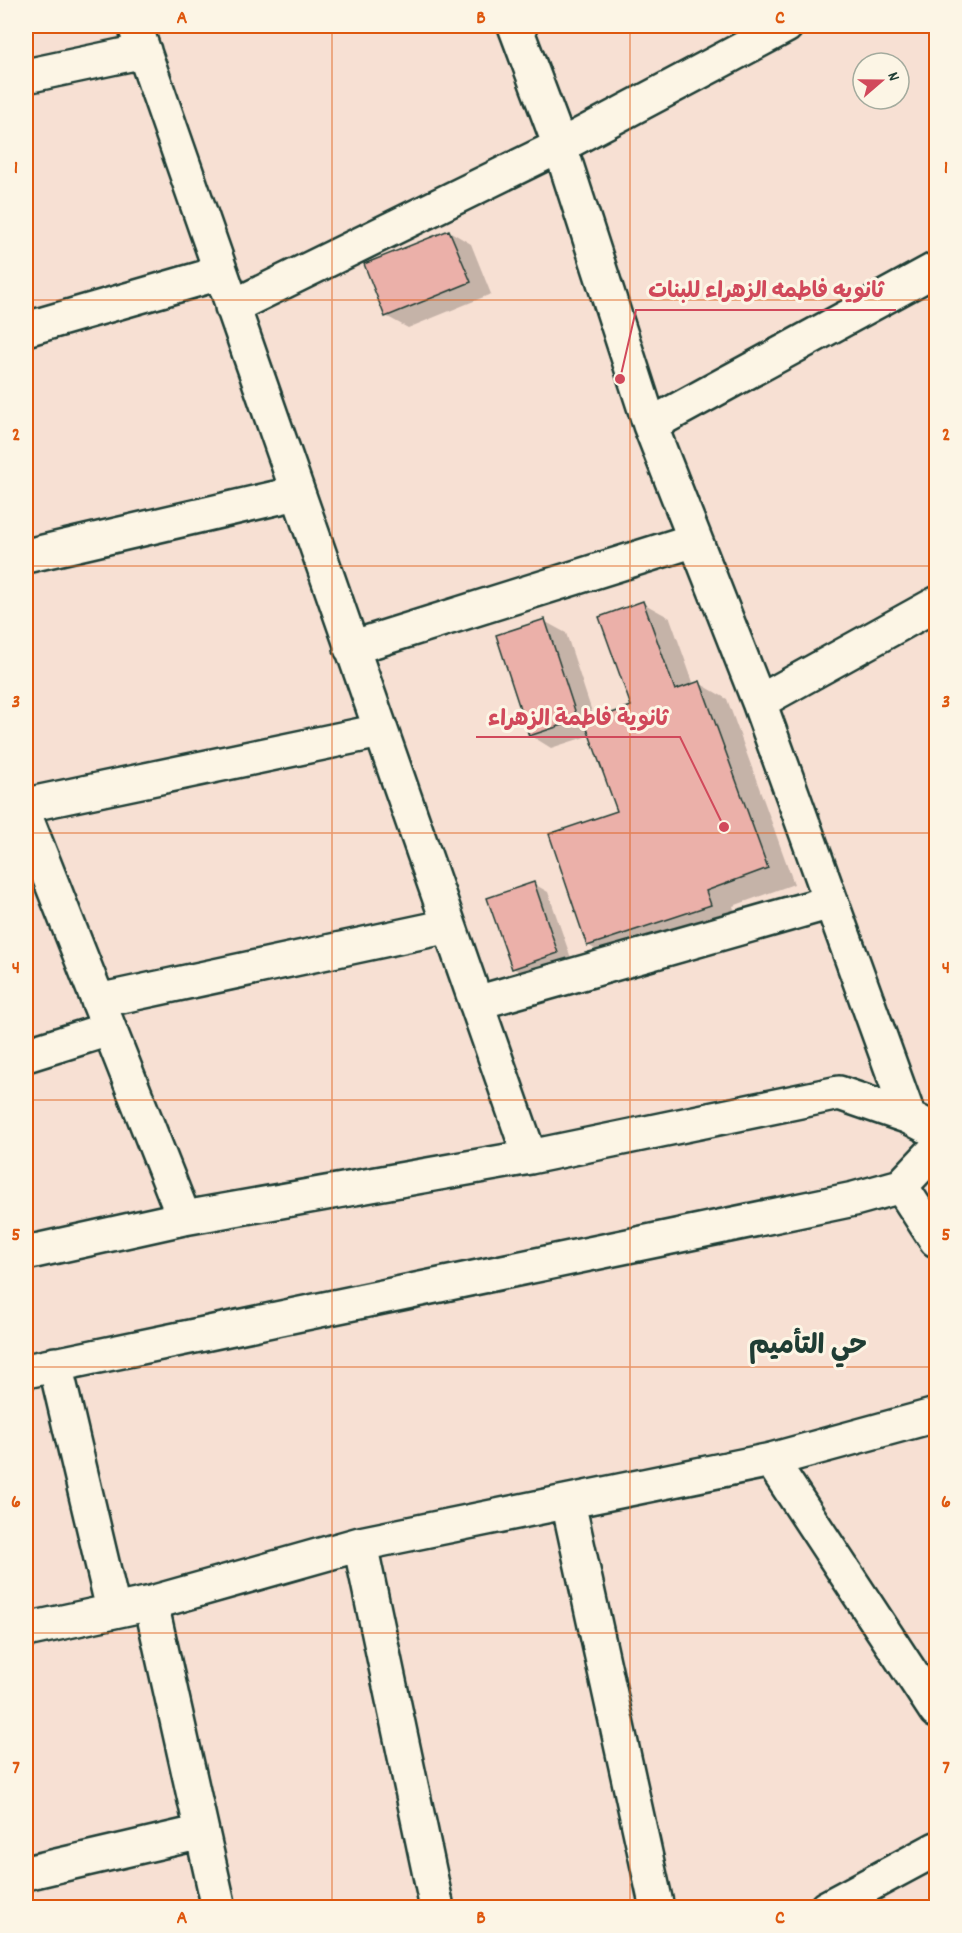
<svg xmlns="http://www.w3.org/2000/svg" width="962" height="1933" viewBox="0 0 962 1933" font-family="Dekko,'Playpen Sans Arabic',sans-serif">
<rect width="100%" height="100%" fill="#f7e0d3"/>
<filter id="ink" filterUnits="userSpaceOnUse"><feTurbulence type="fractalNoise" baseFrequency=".0167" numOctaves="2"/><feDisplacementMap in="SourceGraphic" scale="12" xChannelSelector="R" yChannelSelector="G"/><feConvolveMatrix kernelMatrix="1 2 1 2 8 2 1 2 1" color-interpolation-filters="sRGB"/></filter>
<g filter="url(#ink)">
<path fill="#0003" d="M449 231 471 244 491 294 408 328 386 316Z
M643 603 670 618 694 685 699 683 727 699 794 884 733 906 737 920 615 961 588 945 619 812 591 735 551 748 530 735 544 621 566 633 595 721 633 707Z
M534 884 548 892 572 961 527 976 513 968Z"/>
<path fill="#ebb0a9" stroke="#1f3d34" stroke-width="1.5" d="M449 230 471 282 385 317 364 264Z
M643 601 675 690 700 681 768 868 706 891 711 905 587 946 549 834 617 811 585 723 631 706 599 617Z
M545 619 578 720 529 736 496 635Z
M534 882 558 953 512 969 487 898Z"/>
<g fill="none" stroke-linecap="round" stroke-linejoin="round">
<defs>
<path id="street" d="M135 26 530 1157
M515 26 560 146 650 425 759 702 909 1117 936 1131
M26 76 144 51
M232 307 560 146 786 26
M26 329 220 273
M650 425 936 269
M26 556 297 493
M351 648 695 540
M759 702 936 604
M26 805 380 731
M26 818 184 1218
M98 1001 449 926
M476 1003 831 902
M26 1055 109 1029
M901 1186 936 1240
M26 1253 184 1218 530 1157 839 1093 909 1117
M55 1364 113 1609
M26 1371 854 1199 901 1186 936 1149
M771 1460 936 1711
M568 1502 657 1908
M360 1544 437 1908
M151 1603 219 1908
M26 1630 151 1603 360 1544 771 1460 936 1415
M26 1873 202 1832
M826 1908 936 1849"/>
</defs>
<use href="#street" stroke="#1f3d34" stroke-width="38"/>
<use href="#street" stroke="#fcf5e5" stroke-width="33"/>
</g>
</g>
<path fill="none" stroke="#de580e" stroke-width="1.5" stroke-opacity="0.55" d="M332 26V1908M630 26V1908M26 300H936M26 566H936M26 833H936M26 1100H936M26 1367H936M26 1633H936"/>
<g text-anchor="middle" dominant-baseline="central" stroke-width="6" stroke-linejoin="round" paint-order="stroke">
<g font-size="27" font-weight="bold" fill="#1f3d34" stroke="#fcf5e5">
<text x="808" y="1347">حي التأميم</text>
</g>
</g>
<path fill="none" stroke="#d1495b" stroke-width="2" d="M620 379L636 310H896M724 827L680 737H476"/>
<g fill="#d1495b" stroke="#fcf5e5" stroke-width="2">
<circle cx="620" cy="379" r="6"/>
<circle cx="724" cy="827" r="6"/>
</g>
<g font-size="22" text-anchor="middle" font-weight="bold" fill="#d1495b" stroke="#fcf5e5" stroke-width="6" stroke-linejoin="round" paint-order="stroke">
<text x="766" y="297">ثانويه فاطمه الزهراء للبنات</text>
<text x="578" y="725">ثانوية فاطمة الزهراء</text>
</g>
<rect width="962" height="1933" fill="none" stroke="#fcf5e5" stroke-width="66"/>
<g transform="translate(881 81) rotate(70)"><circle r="28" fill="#fcf5e5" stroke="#a4ab9e" stroke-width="1.5"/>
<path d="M0-4.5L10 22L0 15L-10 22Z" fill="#d1495b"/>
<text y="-9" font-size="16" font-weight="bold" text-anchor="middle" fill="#1f3d34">N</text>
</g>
<rect x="33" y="33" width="896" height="1867" fill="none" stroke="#de580e" stroke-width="2"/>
<g font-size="20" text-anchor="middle" font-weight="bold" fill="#de580e">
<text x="182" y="23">A</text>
<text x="481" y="23">B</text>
<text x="780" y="23">C</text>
<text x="16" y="173">1</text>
<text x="946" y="173">1</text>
<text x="16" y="440">2</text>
<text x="946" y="440">2</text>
<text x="16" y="707">3</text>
<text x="946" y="707">3</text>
<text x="16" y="973">4</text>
<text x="946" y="973">4</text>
<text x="16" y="1240">5</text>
<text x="946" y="1240">5</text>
<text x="16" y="1507">6</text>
<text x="946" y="1507">6</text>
<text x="16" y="1773">7</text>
<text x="946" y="1773">7</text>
<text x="182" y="1923">A</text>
<text x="481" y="1923">B</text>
<text x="780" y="1923">C</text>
</g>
</svg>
